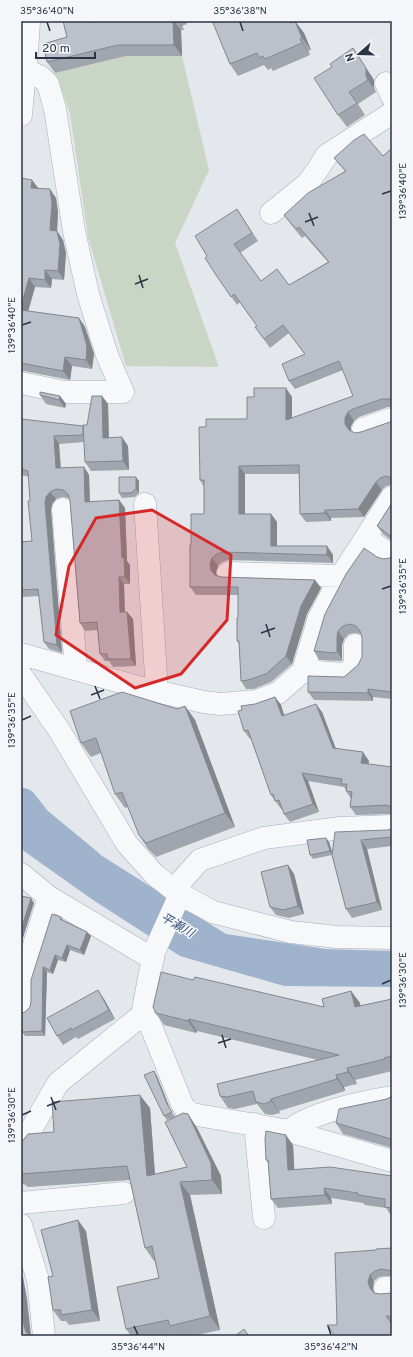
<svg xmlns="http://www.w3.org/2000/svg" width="413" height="1357" viewBox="0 0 413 1357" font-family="Overpass,'Noto Sans JP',sans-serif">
<rect width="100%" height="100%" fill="#e4e7ec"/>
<path fill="#c9d6c5" d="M126 56H182L209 170 175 243 219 367 126 366 88 237 70 113 55 73Z"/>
<path fill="#9fb4cc" d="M21 827 29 832 72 837 226 934 326 949 392 951V987L284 986 180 956 93 900 21 849Z"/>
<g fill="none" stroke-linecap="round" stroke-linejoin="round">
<path stroke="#9fb4cc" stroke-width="35" d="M21 805 35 823 86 865"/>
<defs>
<path id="minor" d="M386 83 392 97
M21 115 28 38 29 21
M271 213 307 184 318 169 327 155 392 113
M21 383 64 392H123L107 355 88 294 74 231 55 109 48 84 41 77 26 70
M363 429 392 419
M145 504 157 691
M63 509 76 669
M366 538 390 555
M228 573 341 576
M21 654 142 688 204 702 220 704 257 701 278 693 303 671 319 618 341 576 392 497
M303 671 346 674 355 665V645
M21 675 59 730 127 844 155 875 178 893 213 912 291 932 337 937 392 938
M21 874 49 897 153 959
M22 1006V983L49 897
M142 1015 150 1024 182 1104 186 1110 192 1114 289 1131 392 1161
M255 1124 264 1218
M289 1131C308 1113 366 1101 392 1097
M21 1147 58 1083 142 1015 154 952 177 901 178 893 182 880 200 860 264 838 340 828 392 826
M21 1203 124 1193
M21 1225 38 1280 44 1336
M385 1288H392"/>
</defs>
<use href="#minor" stroke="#a9aeb7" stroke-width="23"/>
<use href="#minor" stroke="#f7f8fa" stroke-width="22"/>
</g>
<path fill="#a1a5ae" d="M63 21H186L187 24 182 26 184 30H181L182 56H126L55 73 47 62 67 37Z
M219 21H294V22L295 21 304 33 311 50 308 51 310 55 273 71 271 68 268 70 264 65 238 76 230 64Z
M353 48 374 80V88L376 92 358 104 365 115 347 127 338 115 332 67Z
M392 148V407H388L359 417 354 421 351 426V431L355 433 361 432 390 422 392 421V485L386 486 382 490 364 517 331 518V521L306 522 300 514 299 474H245V514H271L277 522V546H327L333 555V563L228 560 222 562 218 566 216 572V575L221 577 315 580 321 588 307 614 292 664 271 682 254 689H246L241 681 239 644 237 641 238 618V595H196L190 587 191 545 204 514V487L200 480 206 427 247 419 292 397V418L353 396 343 370 295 389 289 381 305 355 289 333 270 348 255 327 257 326 240 302 237 305 216 275 207 256 237 209 258 241 240 253 261 281 289 285 328 262 305 236 302 238 290 223 284 215 345 171 334 158 383 156Z
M21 178 56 198 58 212 57 231 63 240 66 253 64 280 52 279 51 288 35 287 28 311 79 318 85 327 94 354 92 369 72 366 70 380 24 371H21Z
M40 395 60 396 66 404 65 408 46 404Z
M102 396 108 404 109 438 128 446 129 470 91 471 85 462 84 442 59 444 61 468 84 467 89 475 90 502 119 500 125 508 127 561 130 565V584H124L125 612H127L133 619 136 666 113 667 109 661H105L100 654 98 630 85 631 80 623 70 501V499L68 498 62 497 56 499 52 504 51 510 62 653 49 649 44 642 39 596 21 597V542L32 541 29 477 21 475V419L83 426 87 425Z
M139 481V493L135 497 122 498 119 493Z
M392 503V541L383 534 377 526Z
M392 556V699L373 697V701L314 700 308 692 344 677 358 665 362 657V637L361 634 355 633 349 634 344 639 342 645V660L341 661 319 660 314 651 377 557 383 559 390 558Z
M275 697 281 705 284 715 322 712 336 749 369 761 368 764 392 767V814L356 815 350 807 351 799 346 791V790L344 787 308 781 319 812 290 822 284 814 283 809H281L271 795 251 739H250L244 731 255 704Z
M185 706 195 720 235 827 156 857 148 849 139 835 128 807 125 808 115 794 101 753 91 757 81 743Z
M392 829V846L367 849 382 910 352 918 346 909 332 855 313 859 310 855 326 838 329 842 332 852Z
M288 865 294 874 304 914 289 918 276 915 270 907Z
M61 917 64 921 87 932 91 936 84 955 70 950 66 962 58 960 53 974 47 972 45 1036H25L23 1033H21V1013L25 1012 30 1007Z
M193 980 324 1007 351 991 360 1003V1006L392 999V1071L355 1080 357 1084 344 1087 345 1091 279 1111 280 1113 272 1115 265 1114 257 1104 235 1109 228 1108 220 1096 318 1060 197 1031 196 1033 164 1025 156 1013Z
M104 999 115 1019 78 1039 76 1037 63 1045 57 1036Z
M157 1076 170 1109 175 1117 167 1120 164 1116Z
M392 1096V1148L343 1134 336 1123Z
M150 1108 155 1174 187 1167 188 1114 197 1128 221 1176 222 1194 190 1195 220 1330 192 1336H177L176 1334 167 1336H131L126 1329 159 1278 155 1261H154L145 1248 130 1180 28 1187 21 1182V1143L54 1132Z
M293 1145 294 1169 392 1176V1217L386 1208 365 1205 363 1203 331 1198 332 1204 278 1208 271 1199 268 1163 266 1160Z
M86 1231 100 1321 69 1325 66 1321H61L53 1310V1276Z
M392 1248V1276H385L379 1277 374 1281 373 1288 374 1293 380 1294 392 1293V1322H391L392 1336H335L327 1325H337L376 1250Z"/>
<path fill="#83868d" d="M173 21H174L181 30 182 56 174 45Z
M178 21H179L182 26 184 30Z
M295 21 304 33 311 50 302 38Z
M300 39 308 51 310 55 302 43Z
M353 48 374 80V88L376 92 368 80Z
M32 180 39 189 31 188Z
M50 189 56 198 58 212 57 231 63 240 66 253 64 280 58 271 50 230Z
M45 270 52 279 51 288 45 280Z
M29 278 35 287 26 319 21 311V306Z
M79 318 85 327 94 354 92 369 86 360Z
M65 357 72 366 70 380 63 371Z
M286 388 292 397V428L286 420Z
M60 396 66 404 65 408 59 400Z
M102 396 108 404 109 447 103 438Z
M348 412 354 421 351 426V433L345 424V418Z
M54 436 59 444 61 475 56 468Z
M122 437 128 446 129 470 123 461Z
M239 466 245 474V522L239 514Z
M84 467 89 475 90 510 85 502Z
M136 477 139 481V493L136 489Z
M376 482 382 490 364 517 358 509Z
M50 492 56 499 52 504 51 510 62 653 57 645 45 503 46 497Z
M119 500 125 508 127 561 130 565V584L125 577 122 558Z
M325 510 331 518V521L325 513Z
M271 514 277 522V554L271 546Z
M327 546 333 555V563L327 555Z
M212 558 218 566 216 572 217 579 211 570 210 564Z
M119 577 124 584 125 619 120 612Z
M315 580 321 588 307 614 292 664 286 656 301 606Z
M127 612 133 619 136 666 131 659Z
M338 631 344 639 342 645V660L337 651V637Z
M368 689 373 697V701L368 693Z
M275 697 281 705 287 725 282 716Z
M316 704 322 712 339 757 333 748Z
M185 706 195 720 235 827 225 813Z
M363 752 369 761 367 772 361 763Z
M302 773 308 781 319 812 313 804Z
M326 838 329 842 333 855 330 851Z
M361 840 367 849 382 910 377 902Z
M288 865 294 874 304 914 298 906Z
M31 898 34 903 21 944V930Z
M87 932 91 936 84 955 80 950Z
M67 945 70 950 66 962 62 958Z
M55 955 58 960 53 974 50 970Z
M43 967 47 972 45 1036 42 1031Z
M98 990 104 999 115 1019 109 1010Z
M351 991 360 1003 363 1019 355 1007Z
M189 1019 197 1031 196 1033 188 1021Z
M347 1068 355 1080 357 1084 348 1072Z
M154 1071 157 1076 170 1109 175 1117 167 1104Z
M336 1075 344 1087 345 1091 337 1079Z
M140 1095 150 1108 156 1189 147 1176Z
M271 1099 279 1111 280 1113 271 1101Z
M188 1114 197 1128 221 1176 222 1194 212 1180Z
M286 1135 293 1145 295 1180 288 1170Z
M180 1182 190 1195 220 1330 210 1316Z
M324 1188 331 1198 332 1204 325 1195Z
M78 1220 86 1231 100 1321 92 1310Z
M21 1274 23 1277 27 1299 31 1336 26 1332 24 1326 21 1302Z
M370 1275 374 1281 373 1288 374 1294 370 1288 368 1282Z"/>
<path fill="#bbc0ca" stroke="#83868d" d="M63 21H91V22L96 21H173L174 45H118L47 62 43 44 67 37Z
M219 21H290L291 23 295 21 302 38 300 39 302 43 265 59 263 56 259 58 257 53 230 64 213 23Z
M353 48 366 68V76L368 80 349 92 357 103 338 115 314 78 332 67 330 64Z
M364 134 383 156 392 148V399H382L353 409 348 412 345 418V424L349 430 355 433 361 432 390 422 392 421V478L386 476 380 478 376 482 358 509 325 510V513L300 514 299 465 239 466V514H271V546H327V555L222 552 217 554 212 558 210 564 211 570 215 575 221 577 315 580 301 606 286 656 266 674 248 680 241 681 239 641H237V618H238V587H190V545H191V514H204V480H200L199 427H206V419H247V397H254V388H286V420L353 396 339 361 289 381 282 364 305 354 283 325 264 339 255 327 257 326 234 294 231 297 216 275 205 258 207 256 195 236 237 209 252 233 234 244 261 281 277 269 289 285 329 262 299 227 296 229 284 215 308 193 346 171 334 158 354 140Z
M21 178 32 180 31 188 50 189 52 203 50 230 57 231 60 244 58 271 45 270V280L29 278 21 306Z
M21 310 79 318 87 346 86 360 65 357 63 371 21 363Z
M40 392 60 396 59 400 40 395Z
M92 396H102L103 438 122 437 123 461 85 462 83 425H87Z
M21 419 83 426V435L54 436 56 468 84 467 85 502 119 500 122 558 124 557 125 577H119L120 612H127L131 659H108L107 654H100L97 622 80 623 70 501 68 494 63 490 56 489 50 492 46 497 45 503 57 645 44 642 38 589 21 590V542L32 541 28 501H30L28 471 21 469Z
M119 477H136V489L131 493H119Z
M392 503V537L377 526Z
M364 548 377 557 383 559 390 558 392 556V692L368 689V693L308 692V676L344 677 358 665 362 657V637L360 631 356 626 350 624 343 626 338 631 337 637V651L335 653 314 651 325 614 346 574Z
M122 692 177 709 185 706 225 813 146 843 139 835 122 792 115 794 96 738 81 743 70 711Z
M275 697 282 716 316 704 333 748 363 752 361 763 392 767V807L386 805 350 807 352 792 346 791 347 784H341L342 779 302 773 313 804 284 814 279 800 275 801 273 794 271 795 248 730 244 731 238 711 242 710 241 706 255 704Z
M392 829V837L361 840 377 902 346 909 332 855 335 832 387 830Z
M326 838 330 851 310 855 307 840Z
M288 865 298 906 283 910 270 907 261 872Z
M21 896 31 898 21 930Z
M52 914 61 917 60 919 87 932 80 950 67 945 62 958 55 955 50 970 43 967 42 1031 22 1032V1029H21V1013L25 1012 30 1007 31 1001V980Z
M161 972 193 980 195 977 324 1007 322 999 351 991 355 1007 392 999V1056L384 1058 385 1059 347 1068 348 1072 336 1075 337 1079 271 1099V1101L264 1104 256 1102 253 1091 227 1097 220 1096 217 1084 339 1055 189 1019 188 1021 156 1013 153 1007Z
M98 990 109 1010 72 1030 71 1028 57 1036 47 1018Z
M154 1071 167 1104 172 1112 164 1116 144 1075Z
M140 1095 147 1176 187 1167 165 1122 183 1113 188 1114 211 1163 212 1180 180 1182 210 1316 170 1326 168 1320 126 1329 117 1287 159 1278 152 1246 145 1248 127 1166 21 1174V1143L28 1134 54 1132 52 1102Z
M392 1096V1140L388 1138 336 1123 339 1109 387 1099Z
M266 1131 286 1135 288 1170 330 1167 392 1176V1208L385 1207V1199L358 1195V1193L324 1188 325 1195 271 1199 268 1160H266L265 1139Z
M78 1220 92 1310 61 1315V1310H53L48 1277 53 1276 41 1230Z
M392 1248V1271L381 1269 375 1271 370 1275 368 1282 370 1288 374 1293 380 1294 392 1293V1316H386L392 1324V1336H335L327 1325H337L335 1253 376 1250V1249Z
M21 1302 24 1326 26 1332 31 1336H21Z
M244 1329 249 1336H235Z"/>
<path fill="#d62828" fill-opacity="0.2" stroke="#d62828" stroke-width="3" stroke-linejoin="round" d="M152 510 231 555 227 620 181 674 135 688 56 635 69 566 96 518Z"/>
<path fill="none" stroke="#2b3445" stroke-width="1.5" d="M47 22 50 31M240 22 243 31M382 194 391 191M309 213 314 226M305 222 318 217M139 275 143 288M135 284 148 279M22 325 31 322M382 589 391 586M266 624 270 637M261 633 275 628M95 686 100 699M91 695 104 690M22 720 31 716M382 984 391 980M222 1035 226 1048M218 1043 231 1039M51 1097 56 1110M47 1106 60 1101M22 1115 31 1111M134 1326 138 1335M328 1326 331 1335"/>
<g text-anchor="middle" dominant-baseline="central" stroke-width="3" stroke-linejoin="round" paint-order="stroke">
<g font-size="12" font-style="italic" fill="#34527a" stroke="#f4f6f9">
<text transform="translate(177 926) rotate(30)">平瀬川</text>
</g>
</g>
<rect width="413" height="1357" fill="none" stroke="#f4f6f9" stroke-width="44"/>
<g transform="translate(359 54) rotate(250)" stroke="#f4f6f9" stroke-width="3" paint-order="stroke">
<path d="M0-3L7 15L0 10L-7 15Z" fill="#2b3445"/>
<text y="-6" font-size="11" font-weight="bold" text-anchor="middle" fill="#2b3445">N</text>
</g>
<path d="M36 52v6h59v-6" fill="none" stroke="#2b3445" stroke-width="2"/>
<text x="42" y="52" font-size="12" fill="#2b3445" stroke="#f4f6f9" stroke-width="3" paint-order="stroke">20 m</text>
<rect x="22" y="22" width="369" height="1313" fill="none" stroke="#2b3445" stroke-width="1.5"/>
<g font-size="10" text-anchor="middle" fill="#2b3445">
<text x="47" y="14">35°36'40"N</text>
<text x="240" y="14">35°36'38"N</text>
<text transform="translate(402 191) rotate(-90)" y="4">139°36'40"E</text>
<text transform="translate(11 325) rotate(-90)" y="4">139°36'40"E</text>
<text transform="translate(402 586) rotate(-90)" y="4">139°36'35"E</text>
<text transform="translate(11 720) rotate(-90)" y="4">139°36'35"E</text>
<text transform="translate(402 980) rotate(-90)" y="4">139°36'30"E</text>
<text transform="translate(11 1115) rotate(-90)" y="4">139°36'30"E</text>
<text x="138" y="1350">35°36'44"N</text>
<text x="331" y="1350">35°36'42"N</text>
</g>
</svg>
